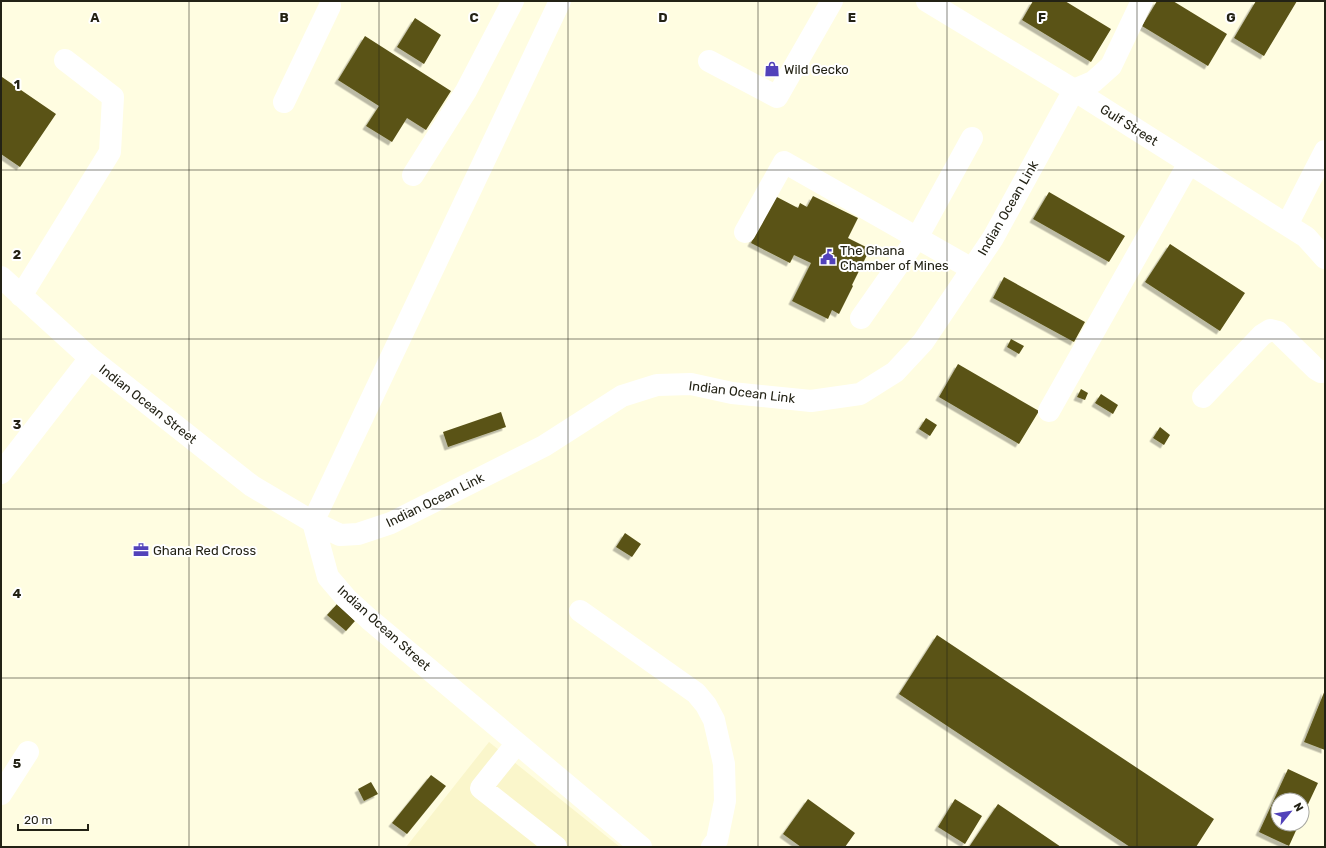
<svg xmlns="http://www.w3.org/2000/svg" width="1326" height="848" viewBox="0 0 1326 848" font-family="Rubik,sans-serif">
<defs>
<filter id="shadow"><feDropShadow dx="-3.5" dy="3.5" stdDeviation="0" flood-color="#0004"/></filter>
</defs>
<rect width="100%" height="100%" fill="#fffde1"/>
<path fill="#faf6cb" d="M489 742 620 847H406Z"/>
<path fill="#5a5317" filter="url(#shadow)" d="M1033 1H1065L1111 29 1091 62 1022 20Z
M1157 1H1173L1227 34 1208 66 1142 26Z
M1256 1H1297L1264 56 1234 38Z
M415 18 441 35 424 64 397 47Z
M365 36 451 91 426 130 407 118 392 142 366 126 379 106 338 80Z
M2 77 56 114 20 167 1 154V79Z
M1049 192 1125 236 1109 262 1033 219Z
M775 196 798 208 800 203 807 207 813 196 858 218 848 238 870 249 852 285 853 286 839 314 832 310 828 319 792 301 811 263 794 255 790 263 751 243Z
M1170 244 1245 293 1220 331 1145 282Z
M1004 277 1085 322 1074 342 993 298Z
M1011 339 1024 346 1019 354 1007 347Z
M958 364 1039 411 1019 444 939 397Z
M1081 389 1088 393 1085 400 1077 397Z
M1101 394 1118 405 1113 414 1095 403Z
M501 412 506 427 448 447 443 432Z
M926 418 937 425 930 436 919 429Z
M1160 427 1170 435 1164 445 1153 438Z
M625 533 641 544 632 557 616 547Z
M337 604 355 621 346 631 327 615Z
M937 635 1214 819 1196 847H1130L899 694Z
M1325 690V750L1304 742Z
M1288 769 1318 783 1302 817V800H1278V824H1299L1289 846 1259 832Z
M431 775 446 786 407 834 392 823Z
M371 782 378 794 364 801 358 789Z
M808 799 855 833 845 847H801L783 834Z
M955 799 982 816 965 844 938 827Z
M998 804 1061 847H969Z"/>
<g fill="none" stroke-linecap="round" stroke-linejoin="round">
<path stroke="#fff" stroke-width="22" d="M560 1 313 522 340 535 358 534 391 523 544 446 622 396 657 385 691 384 732 393 811 401 860 394 895 372 923 342 993 238 1074 90 1093 82 1111 66 1142 1
M927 1 1074 90 1306 237 1325 258
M709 61 777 97 832 1
M284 102 330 6
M413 175 466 91 513 1
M1287 225 1325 151
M745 232 784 162 972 269
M1 277 90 358 252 486 313 522 328 577 346 598 369 619 641 847
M21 296 110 152 113 97 65 60
M861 318 917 238 972 138
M1203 397 1262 335 1270 330 1278 332 1316 369 1321 372 1325 371
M1049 411 1189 163
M1 473 90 358
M580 611 696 693 706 705 714 720 724 764 725 801 717 840 712 847
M517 743 481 788 556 847
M1 794 28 752"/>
</g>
<path fill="none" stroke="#232215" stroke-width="1" stroke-opacity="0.55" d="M189 1V847M379 1V847M568 1V847M758 1V847M947 1V847M1137 1V847M1 170H1325M1 339H1325M1 509H1325M1 678H1325"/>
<defs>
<symbol id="shop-bare" viewBox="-9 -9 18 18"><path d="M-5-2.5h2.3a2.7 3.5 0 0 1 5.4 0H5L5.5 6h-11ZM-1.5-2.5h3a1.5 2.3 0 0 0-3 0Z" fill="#5242ba" stroke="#fff" stroke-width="2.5" paint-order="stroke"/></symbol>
<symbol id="civic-bare" viewBox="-9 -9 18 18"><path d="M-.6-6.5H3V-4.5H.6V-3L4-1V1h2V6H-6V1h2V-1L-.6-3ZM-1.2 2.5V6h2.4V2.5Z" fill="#5242ba" stroke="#fff" stroke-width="2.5" paint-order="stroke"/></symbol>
<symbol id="office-bare" viewBox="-9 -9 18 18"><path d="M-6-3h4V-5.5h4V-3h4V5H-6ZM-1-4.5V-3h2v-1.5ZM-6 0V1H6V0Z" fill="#5242ba" stroke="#fff" stroke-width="2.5" paint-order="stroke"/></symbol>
</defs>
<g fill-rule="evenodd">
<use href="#shop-bare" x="761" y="58" width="22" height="22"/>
<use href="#civic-bare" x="817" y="246" width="22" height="22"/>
<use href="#office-bare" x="130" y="539" width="22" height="22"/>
</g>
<g text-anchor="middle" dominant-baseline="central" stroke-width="4" stroke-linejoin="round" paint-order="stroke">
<g font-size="13" fill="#232215" stroke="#fff" text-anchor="start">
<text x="784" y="69">Wild Gecko</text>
<text x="840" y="250">The Ghana<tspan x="840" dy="15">Chamber of Mines</tspan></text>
<text x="153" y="550">Ghana Red Cross</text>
</g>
<g font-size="13" fill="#232215" stroke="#fff">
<text transform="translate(1129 125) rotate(32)">Gulf Street</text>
<text transform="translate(1008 208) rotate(-60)">Indian Ocean Link</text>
<text transform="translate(742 392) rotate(7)">Indian Ocean Link</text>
<text transform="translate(148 404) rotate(38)">Indian Ocean Street</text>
<text transform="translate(435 500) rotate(-26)">Indian Ocean Link</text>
<text transform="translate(384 628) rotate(42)">Indian Ocean Street</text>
</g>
</g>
<g font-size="13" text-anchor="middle" font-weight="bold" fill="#232215" stroke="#fff" stroke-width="4" stroke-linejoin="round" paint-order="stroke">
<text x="95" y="22">A</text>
<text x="284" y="22">B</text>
<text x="474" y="22">C</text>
<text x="663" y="22">D</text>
<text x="852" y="22">E</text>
<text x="1042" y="22">F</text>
<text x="1231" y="22">G</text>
<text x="17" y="89">1</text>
<text x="17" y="259">2</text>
<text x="17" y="429">3</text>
<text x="17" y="598">4</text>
<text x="17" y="768">5</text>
</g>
<rect width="1326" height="848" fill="none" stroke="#232215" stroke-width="4"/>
<g transform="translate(1290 812) rotate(60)"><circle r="19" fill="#ffffff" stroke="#a7a7a1"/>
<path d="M0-3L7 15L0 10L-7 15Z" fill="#5242ba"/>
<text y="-6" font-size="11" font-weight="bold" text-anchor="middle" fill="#232215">N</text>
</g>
<path d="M18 824v6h70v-6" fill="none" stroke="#232215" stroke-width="2"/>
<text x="24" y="824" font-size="12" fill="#232215" stroke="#ffffff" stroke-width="3" paint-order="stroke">20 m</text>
</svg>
